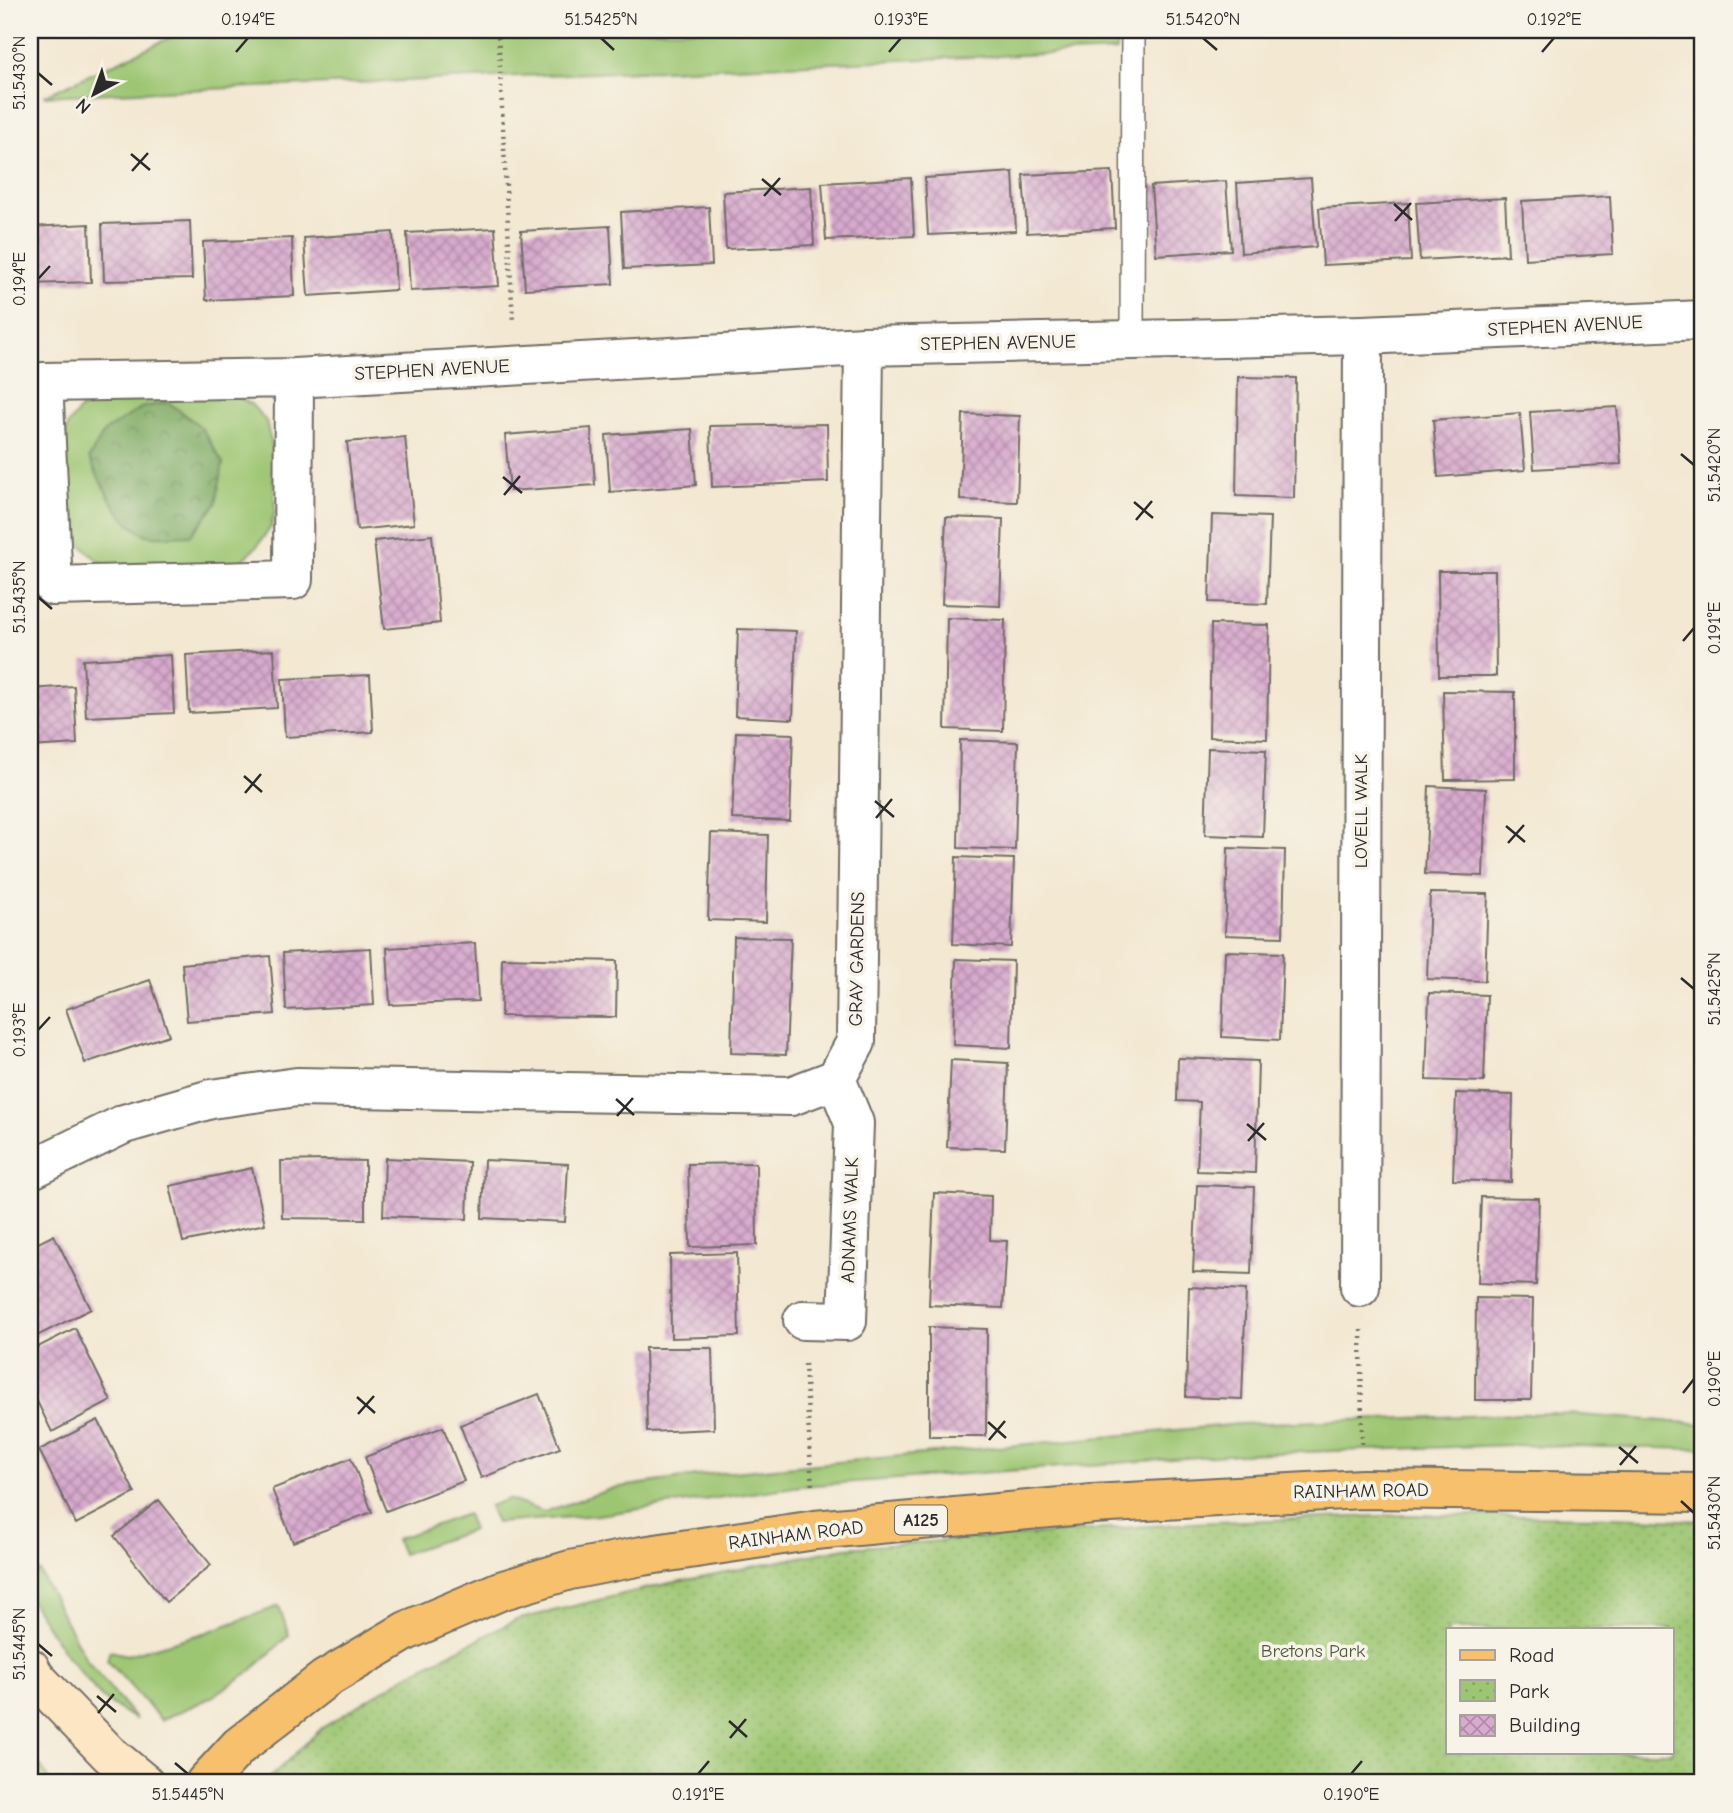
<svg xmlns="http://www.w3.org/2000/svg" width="1733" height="1813" viewBox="0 0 1733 1813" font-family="'Comic Neue',sans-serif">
<defs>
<pattern id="forest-crowns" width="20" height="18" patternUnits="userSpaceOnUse" patternTransform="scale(1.75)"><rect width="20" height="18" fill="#7eab64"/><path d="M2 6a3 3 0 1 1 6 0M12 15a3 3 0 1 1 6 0" fill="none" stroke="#678b53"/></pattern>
<pattern id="park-dots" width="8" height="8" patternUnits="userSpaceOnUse" patternTransform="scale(1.75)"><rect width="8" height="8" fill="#9dc672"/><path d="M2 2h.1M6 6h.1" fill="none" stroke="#87aa63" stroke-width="1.8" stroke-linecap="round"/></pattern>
<pattern id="building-cross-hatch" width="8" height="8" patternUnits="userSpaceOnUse" patternTransform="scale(1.75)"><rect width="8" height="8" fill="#d8aace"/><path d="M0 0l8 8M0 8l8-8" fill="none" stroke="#af8ba7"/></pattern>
</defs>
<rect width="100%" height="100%" fill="#f7f3e8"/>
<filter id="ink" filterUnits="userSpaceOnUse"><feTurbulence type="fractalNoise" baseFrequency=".0143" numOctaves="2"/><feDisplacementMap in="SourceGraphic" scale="14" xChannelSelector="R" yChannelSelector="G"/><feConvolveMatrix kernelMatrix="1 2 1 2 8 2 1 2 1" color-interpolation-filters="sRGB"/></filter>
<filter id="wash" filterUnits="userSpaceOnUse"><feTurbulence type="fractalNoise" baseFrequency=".00686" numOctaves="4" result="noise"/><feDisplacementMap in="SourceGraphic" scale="28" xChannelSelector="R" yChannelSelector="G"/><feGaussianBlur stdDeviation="1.57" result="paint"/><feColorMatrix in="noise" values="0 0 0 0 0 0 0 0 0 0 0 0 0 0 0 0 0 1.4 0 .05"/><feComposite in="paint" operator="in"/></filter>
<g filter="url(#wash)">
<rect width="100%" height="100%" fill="#f3e8d2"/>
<path fill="#9dc672" stroke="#64784e" stroke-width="2" d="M186 30H1115L1116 51 44 96Z
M107 391H226L251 404 266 421 272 447 275 511 271 527 257 546 242 561 215 568 115 569 96 559 84 548 73 531 63 443 68 425 85 403Z
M1552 1413 1703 1424V1449L1514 1445 1241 1454 801 1486 598 1515 496 1523 489 1506 508 1499 544 1512 614 1488 711 1474 1240 1424Z
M467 1514 473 1530 402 1554 396 1539Z
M39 1571 86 1659 136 1720 102 1698 67 1656 30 1600V1576Z
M279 1606 289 1635 251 1671 210 1698 161 1720 107 1660 110 1651 127 1655 205 1633Z
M30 1749 51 1783H30Z"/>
<path fill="url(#forest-crowns)" stroke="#546b48" stroke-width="2" d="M168 402 201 427 223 463 216 504 191 535C179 535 157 538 147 535 120 526 100 481 89 458L104 432 141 408Z"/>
<path fill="url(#park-dots)" stroke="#64784e" stroke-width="2" fill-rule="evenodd" d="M1409 1515 1613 1517 1703 1521V1783H264L322 1728 411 1673 516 1620 661 1585 845 1548 1192 1523ZM1448 1629H1672V1752H1448Z"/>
<g id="blocks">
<path fill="url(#building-cross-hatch)" d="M1112 171 1115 228 1027 233 1023 175Z
M1013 172 1016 231 928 235 925 178Z
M911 178 914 236 826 240 822 183Z
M1311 178 1316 247 1241 253 1237 183Z
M1226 181 1231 250 1156 255 1151 186Z
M811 187 814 245 726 249 723 192Z
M1610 196 1613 254 1525 259 1522 201Z
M1505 198 1508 255 1420 260 1416 203Z
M1408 203 1411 261 1323 265 1319 208Z
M709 207 712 265 624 269 621 212Z
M190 221 192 279 104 281 102 224Z
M89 224 91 282 30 284V227Z
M610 226 613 284 525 289 521 231Z
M495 228 499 286 410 291 407 233Z
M393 232 396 290 308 296 304 238Z
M292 238 294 296 206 300 203 242Z
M1238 377 1296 378 1294 498 1236 496Z
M1617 407 1621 464 1534 469 1530 412Z
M1520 413 1525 470 1438 477 1433 420Z
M963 414 1020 416 1017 502 960 500Z
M827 424 828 482 712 487 710 426Z
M591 428 595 485 510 491 505 435Z
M692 429 696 485 610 492 606 435Z
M405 437 414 524 357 530 347 442Z
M1212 515 1270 517 1267 604 1209 602Z
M946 517 1003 519 1000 606 942 604Z
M432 535 440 623 384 629 374 541Z
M1438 571H1495L1496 676H1439Z
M947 618 1005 620 1003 731 945 729Z
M1211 624 1269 625 1267 739 1209 737Z
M738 629 796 631 793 719 735 716Z
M274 650 277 708 189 713 186 655Z
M171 655 174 713 86 717 83 660Z
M370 675 373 732 285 737 282 679Z
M74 686 77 744 30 747V689Z
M1443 691 1515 692V779L1445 780Z
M736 732 793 734 790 821 732 819Z
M960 740 1018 742 1015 850 958 848Z
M1208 748 1266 750 1263 837 1205 835Z
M1429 786 1486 789 1483 876 1425 874Z
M711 833 768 835 766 922 708 920Z
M1228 848 1285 850 1283 937 1225 935Z
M956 857 1014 859 1011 947 953 944Z
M1430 893 1488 894 1485 981 1427 979Z
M734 937 791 938 786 1055 731 1053Z
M475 943 478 1001 390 1005 387 948Z
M371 948 374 1005 286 1010 283 953Z
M1225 951 1283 953 1280 1040 1222 1037Z
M270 956 275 1014 187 1021 182 964Z
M502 958 617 961 616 1017 501 1016Z
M956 959 1013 961 1011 1048 953 1045Z
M150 980 169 1035 85 1063 66 1009Z
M1429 993 1487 995 1484 1082 1426 1080Z
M1178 1058 1258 1061 1255 1173 1197 1171 1200 1102 1177 1101Z
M951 1060 1008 1063 1005 1149 947 1147Z
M1456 1093 1513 1095 1511 1182 1453 1180Z
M385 1158 469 1162 467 1219 383 1216Z
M325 1160 365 1161V1219L282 1218 281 1161Z
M484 1160 568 1164 565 1222 482 1218Z
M756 1163 757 1245 690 1247 688 1164Z
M252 1168 265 1224 183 1242 170 1186Z
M1197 1185 1254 1187 1251 1274 1193 1272Z
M934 1193 991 1196 990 1240 1007 1241 1003 1308 929 1305Z
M1481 1197 1539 1198 1536 1285 1478 1283Z
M54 1235 91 1309 31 1339 30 1247Z
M737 1253 739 1336 671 1338 670 1255Z
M1189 1287 1246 1290 1242 1399 1186 1397Z
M1476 1298 1533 1299 1531 1400H1475Z
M929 1327 987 1329 986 1436H929Z
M75 1328 111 1401 52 1432 30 1387V1351Z
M645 1348H712L714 1429 647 1432Z
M539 1394 560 1448 481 1478 460 1425Z
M98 1420 135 1493 76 1524 39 1450Z
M443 1427 464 1481 386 1511 365 1457Z
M351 1458 372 1512 293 1542 272 1489Z
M159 1500 211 1565 166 1602 114 1536Z"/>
</g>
</g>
<g filter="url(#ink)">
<use href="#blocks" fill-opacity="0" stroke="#716d65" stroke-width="2"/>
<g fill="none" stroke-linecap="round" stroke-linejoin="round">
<defs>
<path id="lane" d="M1132 340 1133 30"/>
<path id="street" d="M294 378 293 580 53 586 43 382 294 378 864 346 1363 335 1703 320
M30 1170 124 1124 211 1099 297 1087 791 1096 836 1079 856 1042 864 346
M1360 1287 1363 335
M803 1320 847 1321 854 1123 836 1079"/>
<path id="secondary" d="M30 1668 35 1677 109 1754 144 1783"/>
<path id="primary" d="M205 1783 239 1746 325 1679 406 1631 500 1591 570 1570 642 1556 815 1530 1093 1504 1362 1489 1703 1493"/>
</defs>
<use href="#lane" stroke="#716d65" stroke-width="26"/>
<use href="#street" stroke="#716d65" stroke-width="42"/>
<use href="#secondary" stroke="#716d65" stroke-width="42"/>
<use href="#primary" stroke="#716d65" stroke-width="42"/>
<path stroke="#716d65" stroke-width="4.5" stroke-dasharray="2 5" stroke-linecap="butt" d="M498 30 513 323
M1361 1330 1362 1444
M805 1364 812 1488"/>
<use href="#lane" stroke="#fff" stroke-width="23"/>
<use href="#street" stroke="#fff" stroke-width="38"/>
<use href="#secondary" stroke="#fce6c4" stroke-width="38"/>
<use href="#primary" stroke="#f7c06c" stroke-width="38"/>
</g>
</g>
<path fill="none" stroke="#2b2b2b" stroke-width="2.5" d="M601 38 614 50M1203 38 1217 50M236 52 248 38M889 52 901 38M1542 52 1554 38M38 73 52 85M131 154 150 170M132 171 148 153M762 179 781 195M764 196 780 178M1394 204 1412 220M1395 221 1411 203M38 279 50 266M1681 454 1694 465M503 477 522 493M504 495 520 476M1134 502 1153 518M1136 520 1152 501M38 597 52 609M1683 641 1694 628M244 776 262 792M245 793 261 774M875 801 894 817M876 818 892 799M1506 826 1525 842M1508 843 1524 825M1681 978 1694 989M38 1030 50 1017M616 1099 634 1115M617 1116 633 1098M1247 1124 1266 1140M1248 1141 1264 1123M1683 1393 1694 1379M357 1397 375 1413M358 1414 374 1396M988 1422 1006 1438M989 1440 1005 1421M1619 1447 1638 1463M1620 1465 1636 1446M1681 1501 1694 1513M38 1644 52 1656M97 1696 116 1712M98 1713 114 1694M729 1721 747 1737M730 1738 746 1719M175 1763 188 1774M698 1774 709 1761M1351 1774 1362 1761"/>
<g text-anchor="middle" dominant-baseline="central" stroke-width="7" stroke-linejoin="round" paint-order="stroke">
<rect fill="#f7f3e8" stroke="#686764" stroke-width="2" x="895" y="1505.5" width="52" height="29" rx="5"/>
<g font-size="18" font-weight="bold" fill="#2b2b2b">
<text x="921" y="1520">A125</text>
</g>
<g font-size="19" fill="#2b2b2b" stroke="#f7f3e8">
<text transform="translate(1565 326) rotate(-3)">STEPHEN AVENUE</text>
<text transform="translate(998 343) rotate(-1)">STEPHEN AVENUE</text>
<text transform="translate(432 370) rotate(-3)">STEPHEN AVENUE</text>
<text transform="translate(1361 811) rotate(-90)">LOVELL WALK</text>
<text transform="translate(857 959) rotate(-89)">GRAY GARDENS</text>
<text transform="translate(850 1220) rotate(-88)">ADNAMS WALK</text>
<text transform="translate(1361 1491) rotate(-1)">RAINHAM ROAD</text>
<text transform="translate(796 1535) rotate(-7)">RAINHAM ROAD</text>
</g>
<g font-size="19" fill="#4d5a40" stroke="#f7f3e8">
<text x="1313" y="1651">Bretons Park</text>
</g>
</g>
<rect width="1733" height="1813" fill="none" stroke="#f7f3e8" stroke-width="77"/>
<rect x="1446" y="1628" width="228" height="126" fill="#f7f3e8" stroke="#a5a39c" stroke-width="2"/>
<rect x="1460" y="1650" width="35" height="10" fill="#f7c06c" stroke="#a5a39c" stroke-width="2"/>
<text x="1509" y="1662" font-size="21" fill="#2b2b2b">Road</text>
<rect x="1460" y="1680" width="35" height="21" fill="url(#park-dots)" stroke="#a5a39c" stroke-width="2"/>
<text x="1509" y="1698" font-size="21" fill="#2b2b2b">Park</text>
<rect x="1460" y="1715" width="35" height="21" fill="url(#building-cross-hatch)" stroke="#a5a39c" stroke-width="2"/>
<text x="1509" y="1732" font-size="21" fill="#2b2b2b">Building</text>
<g transform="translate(94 94) rotate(221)" stroke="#f7f3e8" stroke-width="5" paint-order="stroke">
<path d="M0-5L12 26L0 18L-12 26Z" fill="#2b2b2b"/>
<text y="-10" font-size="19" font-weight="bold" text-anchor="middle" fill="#2b2b2b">N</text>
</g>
<rect x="38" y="38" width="1656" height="1736" fill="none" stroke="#2b2b2b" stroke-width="2.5"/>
<g font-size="18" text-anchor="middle" fill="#2b2b2b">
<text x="248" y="25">0.194°E</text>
<text x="601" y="25">51.5425°N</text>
<text x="901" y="25">0.193°E</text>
<text x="1203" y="25">51.5420°N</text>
<text x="1554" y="25">0.192°E</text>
<text transform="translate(19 73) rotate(-90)" y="6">51.5430°N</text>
<text transform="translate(19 279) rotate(-90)" y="6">0.194°E</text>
<text transform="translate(1714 465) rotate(-90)" y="6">51.5420°N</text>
<text transform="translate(19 597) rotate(-90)" y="6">51.5435°N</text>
<text transform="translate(1714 628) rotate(-90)" y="6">0.191°E</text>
<text transform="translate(1714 989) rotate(-90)" y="6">51.5425°N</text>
<text transform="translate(19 1030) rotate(-90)" y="6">0.193°E</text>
<text transform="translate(1714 1379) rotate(-90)" y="6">0.190°E</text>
<text transform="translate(1714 1513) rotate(-90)" y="6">51.5430°N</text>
<text transform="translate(19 1644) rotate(-90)" y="6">51.5445°N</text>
<text x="188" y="1800">51.5445°N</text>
<text x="698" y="1800">0.191°E</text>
<text x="1351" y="1800">0.190°E</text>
</g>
</svg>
